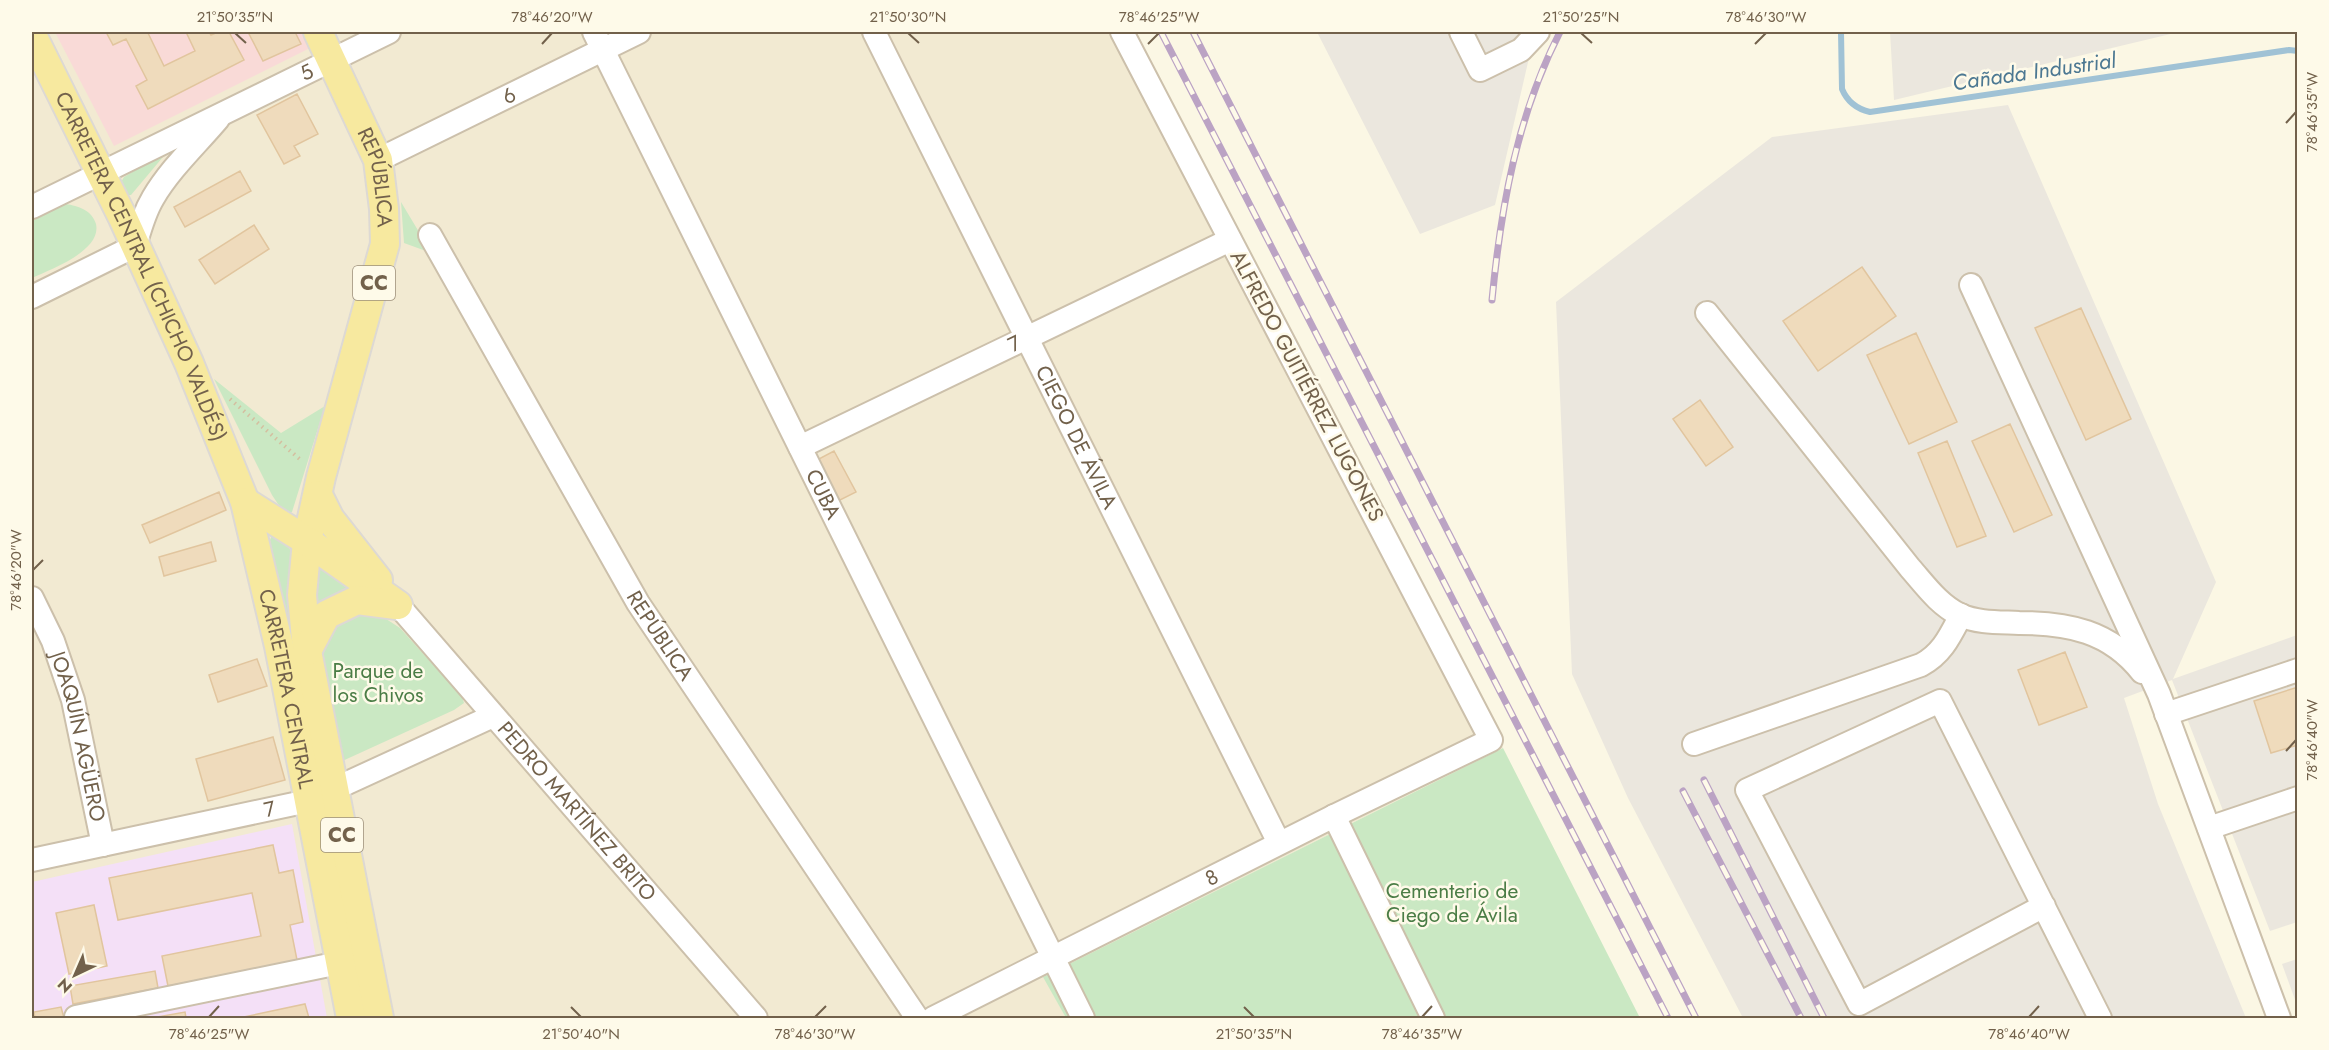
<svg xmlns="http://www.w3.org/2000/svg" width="2329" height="1050" viewBox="0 0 2329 1050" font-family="Jost,sans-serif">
<rect width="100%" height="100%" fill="#fbf7e4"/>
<path fill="#f2ead2" d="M32 32H1136L1503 748 1044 977 1066 1018H32Z"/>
<path fill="#ebe7de" d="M1317 32H1535L1495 205 1420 234Z
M1890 32H2179L1894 100Z
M2008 105 2216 582 2173 679 2297 635V922L2270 931 2172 680 2124 698 2158 804 2246 1018H1743L1628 798 1572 674 1556 302 1772 137Z
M2297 959H2298L2297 1005 2282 964Z"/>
<path fill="#f4e0f7" d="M292 824 327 1018H32V882Z"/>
<path fill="#f9dad7" d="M60 32H304L312 47 114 146 56 34Z"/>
<path fill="#cae8c3" d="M168 151 131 195H126L120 184 124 177Z
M401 202 422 237 426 251 404 243Z
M66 204C78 206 92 210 96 224 102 251 51 269 32 278V221Z
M214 379 281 433 325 406 292 512 289 514 278 504 272 495Z
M272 535 289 547 291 552 289 583 290 639 270 540Z
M318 564 352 587C333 593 323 601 313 618Z
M347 611 377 613 400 628 462 697 464 703 454 710 338 763C332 731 313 662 328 633 332 625 341 618 347 611Z
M1503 748 1640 1018H1066L1043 977Z"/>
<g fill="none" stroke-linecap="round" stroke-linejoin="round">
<path stroke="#a0c2d5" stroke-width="6" d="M1841 32 1842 89C1847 101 1857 109 1870 112L2289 50 2298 51"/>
</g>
<path fill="#efdbbc" stroke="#e1c59e" stroke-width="1.5" d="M106 32H151L148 33 164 66 195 51 186 32H209L211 35 218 32H229L244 60 148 109 136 86 147 80 126 39 113 45Z
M248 32H295L301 44 263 61Z
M297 94 318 134 294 146 300 156 284 164 257 115Z
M240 171 251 191 185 227 174 207Z
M254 225 269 249 215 284 199 260Z
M1862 267 1896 316 1818 371 1783 321Z
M2081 308 2131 419 2086 440 2035 328Z
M1916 333 1957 422 1909 444 1867 355Z
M1700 400 1733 447 1706 466 1673 419Z
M2010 424 2052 515 2014 532 1972 441Z
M1947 441 1986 536 1957 547 1918 453Z
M834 451 856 492 836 502 815 461Z
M219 492 226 510 150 543 142 525Z
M211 542 216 561 164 576 159 557Z
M2065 652 2087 707 2039 725 2018 670Z
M257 659 267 686 218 702 209 675Z
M2298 687V745L2271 753 2254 701Z
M273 737 285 780 208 801 196 759Z
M273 845 279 873 293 870 303 922 290 925 297 960 168 986 162 956 261 936 252 893 118 920 109 878Z
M94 905 107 966 69 974 56 913Z
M155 971 158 988 73 1004 70 986Z
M305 1004 309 1018H239Z
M61 1007 64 1018H35L34 1012Z
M185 1012 186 1018H152Z"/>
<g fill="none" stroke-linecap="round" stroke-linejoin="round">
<defs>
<g id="minor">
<path id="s1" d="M594 32 1083 1018"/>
<path id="s2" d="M874 32 1279 843"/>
<path d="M1461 32 1480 70 1521 50 1538 32"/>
<path id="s3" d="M378 160 639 32"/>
<path id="s4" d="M32 207 389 32"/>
<path id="s5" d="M430 235 638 603 917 1018"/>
<path d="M1971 285 2159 694 2279 1018"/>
<path d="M32 297 135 246C140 229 144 213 153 198 170 169 196 145 218 119"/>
<path d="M1707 313 1910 568C1925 585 1939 605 1960 615 1978 623 1999 622 2019 623 2068 623 2110 631 2142 672"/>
<path id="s6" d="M800 447 1230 240"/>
<path id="s7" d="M32 598 53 641 73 700 103 845"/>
<path id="s8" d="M398 605 756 1018"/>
<path d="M2166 714 2298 670"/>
<path d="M1694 744 1921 665C1942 654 1950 636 1961 615"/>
<path d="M1334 816 1433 1018"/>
<path d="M2209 828 2298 798"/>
<path id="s9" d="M32 860 308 801 493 716"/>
<path d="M2044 906 1859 1004 1747 790 1940 701 2100 1018"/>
<path d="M76 1017 339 963"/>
<path id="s10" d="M933 1018 1334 816 1491 740 1122 32"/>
</g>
<g id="major">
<path id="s11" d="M318 32 378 160 384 209 385 244 321 477 307 541 302 595 307 651 379 1018"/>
<path id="s12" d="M32 35 123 218 189 363 245 502 279 646 351 1018"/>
<path d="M318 495 330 519 378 580"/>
<path d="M245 502 307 541 398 605"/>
<path d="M307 651 326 615 357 600 396 605"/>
</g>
</defs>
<use href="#minor" stroke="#ccc0ab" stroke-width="26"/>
<use href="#major" stroke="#ddd9d4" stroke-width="32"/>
<path stroke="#d4bfa0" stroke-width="4" stroke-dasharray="1.5 4.5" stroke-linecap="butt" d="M230 399 302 461"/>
<use href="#minor" stroke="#fff" stroke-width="22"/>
<use href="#major" stroke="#f7e99f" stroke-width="28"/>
<defs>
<path id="rail" d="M1161 32 1668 1018
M1193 32 1696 1018
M1492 300C1501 206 1517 116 1560 32
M1704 780 1824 1018
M1683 791 1801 1018"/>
</defs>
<use href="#rail" stroke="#bba3c4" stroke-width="7"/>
<use href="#rail" stroke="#fefae9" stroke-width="4.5" stroke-dasharray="14" stroke-linecap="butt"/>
</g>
<path fill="none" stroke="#72614b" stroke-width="2" d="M235 33 246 43M908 33 919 43M1581 33 1592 43M542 44 552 33M1148 44 1159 33M1755 44 1766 33M2286 123 2296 112M33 570 43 560M2286 751 2296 740M571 1007 581 1017M1244 1007 1254 1017M209 1017 219 1006M815 1017 826 1006M1422 1017 1432 1006M2029 1017 2039 1006"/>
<g text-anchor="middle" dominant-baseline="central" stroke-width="5" stroke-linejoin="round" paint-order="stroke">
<g fill="#fefae9" stroke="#9c8f7a" stroke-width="1.5">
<rect x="353" y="266" width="42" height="34" rx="4.5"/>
<rect x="321" y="818" width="42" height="34" rx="4.5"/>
</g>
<g font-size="20" font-weight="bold" fill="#72614b">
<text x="374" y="283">CC</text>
<text x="342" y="835">CC</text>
</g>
<g font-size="21" fill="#72614b" stroke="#fefae9">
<text stroke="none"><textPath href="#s4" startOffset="306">5</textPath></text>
<text stroke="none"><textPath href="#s3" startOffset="146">6</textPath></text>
<text stroke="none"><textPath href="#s11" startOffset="158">REPÚBLICA</textPath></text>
<text stroke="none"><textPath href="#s12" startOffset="256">CARRETERA CENTRAL (CHICHO VALDÉS)</textPath></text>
<text stroke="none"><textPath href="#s6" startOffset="238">7</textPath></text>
<text transform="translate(1307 386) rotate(62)">ALFREDO GUITIÉRREZ LUGONES</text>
<text stroke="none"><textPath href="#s2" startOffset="453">CIEGO DE ÁVILA</textPath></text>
<text stroke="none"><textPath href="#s1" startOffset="516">CUBA</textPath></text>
<text stroke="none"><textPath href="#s5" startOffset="462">REPÚBLICA</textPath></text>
<text stroke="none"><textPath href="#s12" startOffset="705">CARRETERA CENTRAL</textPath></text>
<text stroke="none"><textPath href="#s7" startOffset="147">JOAQUÍN AGÜERO</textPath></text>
<text stroke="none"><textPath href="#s9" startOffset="243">7</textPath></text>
<text stroke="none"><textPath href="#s8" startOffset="273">PEDRO MARTÍNEZ BRITO</textPath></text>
<text stroke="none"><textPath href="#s10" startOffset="312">8</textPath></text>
</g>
<g font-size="21" fill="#4b7d46" stroke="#fefae9">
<text x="378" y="671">Parque de<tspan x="378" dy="24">los Chivos</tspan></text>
<text x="1452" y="891">Cementerio de<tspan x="1452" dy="24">Ciego de Ávila</tspan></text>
</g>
<g font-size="22" font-style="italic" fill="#4c7892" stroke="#fefae9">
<text transform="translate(2034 71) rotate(-8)">Cañada Industrial</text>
</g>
</g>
<rect width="2329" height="1050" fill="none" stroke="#fefae9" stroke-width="66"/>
<g transform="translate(75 975) rotate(224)" stroke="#fefae9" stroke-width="4.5" paint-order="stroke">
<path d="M0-4.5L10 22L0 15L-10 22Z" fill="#72614b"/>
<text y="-9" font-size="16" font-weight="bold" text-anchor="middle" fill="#72614b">N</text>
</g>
<rect x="33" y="33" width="2263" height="984" fill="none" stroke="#72614b" stroke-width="2"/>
<g font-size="15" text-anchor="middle" fill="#72614b">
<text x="235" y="22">21°50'35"N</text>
<text x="552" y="22">78°46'20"W</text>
<text x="908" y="22">21°50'30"N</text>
<text x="1159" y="22">78°46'25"W</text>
<text x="1581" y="22">21°50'25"N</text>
<text x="1766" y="22">78°46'30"W</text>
<text transform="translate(2312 112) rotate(-90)" y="5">78°46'35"W</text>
<text transform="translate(16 570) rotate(-90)" y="5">78°46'20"W</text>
<text transform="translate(2312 740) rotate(-90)" y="5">78°46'40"W</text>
<text x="209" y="1039">78°46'25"W</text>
<text x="581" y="1039">21°50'40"N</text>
<text x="815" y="1039">78°46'30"W</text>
<text x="1254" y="1039">21°50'35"N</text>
<text x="1422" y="1039">78°46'35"W</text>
<text x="2029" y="1039">78°46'40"W</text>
</g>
</svg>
